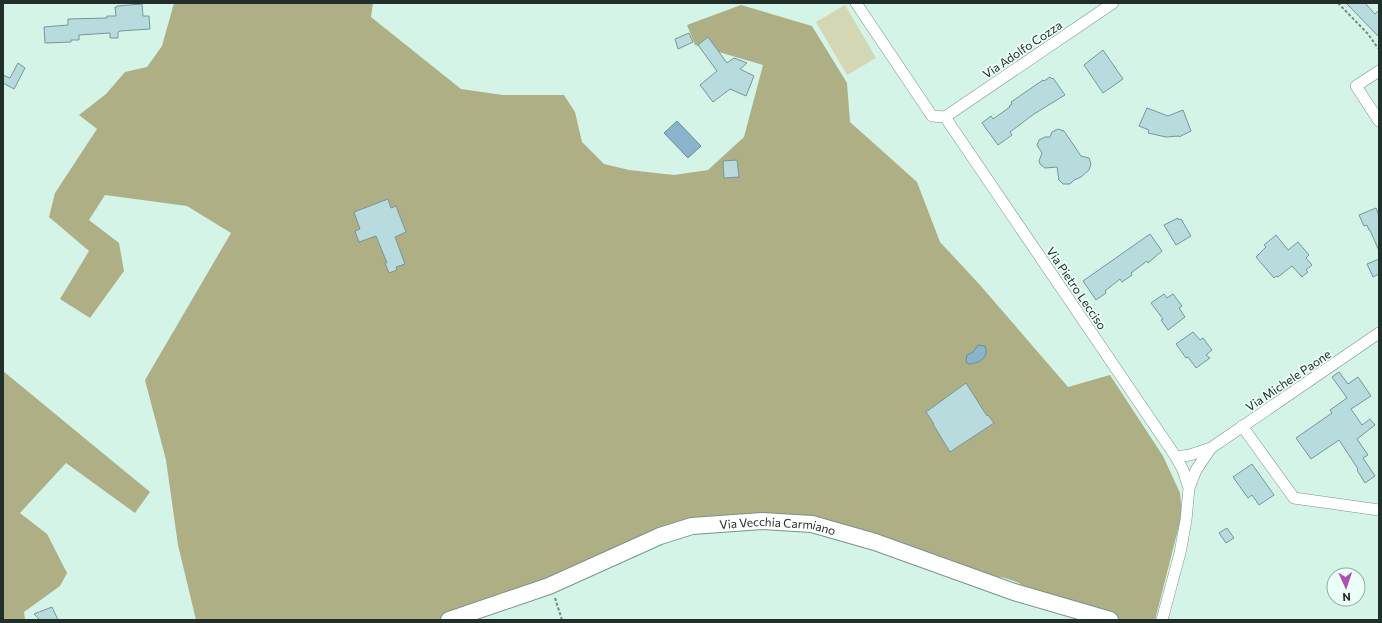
<svg xmlns="http://www.w3.org/2000/svg" width="1382" height="623" viewBox="0 0 1382 623" font-family="Commissioner,sans-serif">
<rect width="100%" height="100%" fill="#d4f4e8"/>
<path fill="#d5d6b4" d="M845 5 876 58 847 75 816 22Z"/>
<path fill="#aeaf85" d="M174 3H373L371 17 461 89 503 95H564L575 112 582 142 604 164 629 170 674 175 708 170 744 137 763 65 695 45 687 25 741 5 812 26 847 83 850 122 917 182 940 242 980 285 1068 387 1110 375 1163 456 1180 493 1182 514 1155 620H1118L1029 593C1024 583 1012 580 1001 577L995 583 861 534 690 519 544 584 440 620H196L178 545 166 460 145 380 231 233 187 206 105 195 89 220 119 243 124 271 90 318 60 299 89 251 49 217 55 193 97 129 79 115 106 94 125 72 147 67 162 46Z
M3 371 150 492 135 513 66 463 20 513 47 534 67 573 60 586 24 612 25 620H3Z"/>
<path fill="#89b4cc" stroke="#6a8c9b" d="M677 121 701 146 688 158 664 133Z
M978 345 985 346C990 357 978 364 969 364L966 362 967 355 973 352Z"/>
<path fill="#b8dcde" stroke="#759799" d="M1346 3H1365L1375 14 1379 10V37Z
M142 4 143 16H149L150 29 120 31 118 32V38H110V33L79 35V40H71V42L45 43 44 27 68 25V19L107 18V16H116L115 7H117V6Z
M689 33 693 42 678 49 675 39Z
M708 37 727 63 734 58 747 63 740 69 754 76 746 96 730 89 713 102 700 85 717 71 698 45Z
M1103 50 1123 79 1103 93 1084 65Z
M18 63 25 68 14 89 3 83V75L10 78Z
M1050 77 1052 79 1053 78 1065 95 1034 114 1010 132 1012 135 998 145 982 123 991 116 993 119 1010 107 1009 106 1012 104 1011 102 1043 80 1044 81Z
M1147 108 1168 116 1183 110 1191 131 1179 137V136L1166 137 1148 133 1149 130 1139 126Z
M1058 129 1064 131 1081 156 1089 158 1091 164 1089 170 1081 177 1074 180 1070 184H1063L1059 180 1057 167 1045 168 1040 164 1039 161 1042 153 1037 145 1039 140 1045 137H1050L1052 132Z
M737 160 739 177 724 178 723 161Z
M388 199 391 208 396 206 406 232 395 237 405 264 396 267 397 270 389 273 385 263H387L376 236 359 242 355 231 360 229 354 212Z
M1376 208 1379 216V251L1370 230H1369L1367 225 1364 226 1359 215Z
M1178 218 1179 220 1181 219 1191 236 1176 245 1164 225Z
M1150 234 1162 251 1148 263 1147 261 1131 273 1132 275 1122 282 1120 279 1105 291 1106 293 1096 300 1083 281Z
M1276 235 1288 250 1298 242 1309 255 1306 258 1312 265 1306 270 1308 272 1302 277 1292 266 1278 277 1276 276 1274 278 1256 257 1266 247 1264 245Z
M1379 259V274L1373 277 1367 264Z
M1164 294 1167 298 1173 294 1182 306 1179 308 1185 317 1168 330 1161 320 1163 319 1151 303Z
M1193 332 1200 340 1203 338 1212 350 1206 355 1210 358 1196 368 1188 357 1186 358 1176 344Z
M1339 372 1348 384 1358 377 1371 396 1351 409 1362 425 1370 419 1375 425 1357 439 1368 455 1363 458 1375 476 1365 483 1357 470 1358 469 1339 440 1311 459 1296 438 1332 413 1330 410 1347 398 1332 377Z
M966 383 987 416 988 415 994 423 950 452 933 424H934L926 412Z
M1252 464 1274 495 1259 505 1252 495 1248 498 1233 477Z
M1227 528 1234 538 1226 543 1219 533Z
M52 607 58 620H40L34 614Z"/>
<g fill="none" stroke-linecap="round" stroke-linejoin="round">
<defs>
<path id="street" d="M856 3 932 116 945 117
M1379 71 1356 86 1379 121
M945 117 1176 457 1183 470 1189 488 1186 520 1180 553 1162 620
M945 117 1113 3
M1242 426 1294 498 1379 510
M1176 457 1190 455 1211 448 1379 333
M1189 488 1196 470 1211 448"/>
<g id="secondary">
<path id="s1" d="M449 620 549 586 660 536 692 526 762 521 812 524 875 542 1014 592 1110 620"/>
</g>
</defs>
<use href="#street" stroke="#77958a" stroke-width="12"/>
<use href="#secondary" stroke="#77958a" stroke-width="18"/>
<path stroke="#758a82" stroke-width="2" stroke-dasharray="3 2" stroke-linecap="butt" d="M1338 3 1368 34 1378 48H1379
M555 598 562 620"/>
<use href="#street" stroke="#fff" stroke-width="11"/>
<use href="#secondary" stroke="#fff" stroke-width="16"/>
</g>
<g text-anchor="middle" dominant-baseline="central" stroke-width="3.5" stroke-linejoin="round" paint-order="stroke">
<g font-size="12" fill="#222e2a" stroke="#ebfef7">
<text transform="translate(1022 49) rotate(-34)">Via Adolfo Cozza</text>
<text transform="translate(1077 288) rotate(56)">Via Pietro Lecciso</text>
<text transform="translate(1288 380) rotate(-34)">Via Michele Paone</text>
<text stroke="none"><textPath href="#s1" startOffset="347">Via Vecchia Carmiano</textPath></text>
</g>
</g>
<rect width="1382" height="623" fill="none" stroke="#222e2a" stroke-width="8"/>
<g transform="translate(1346 587) rotate(177)"><circle r="19" fill="#ebfef7" stroke="#9baba5"/>
<path d="M0-3L7 15L0 10L-7 15Z" fill="#ad4db6"/>
<text y="-6" font-size="11" font-weight="bold" text-anchor="middle" fill="#222e2a">N</text>
</g>
</svg>
